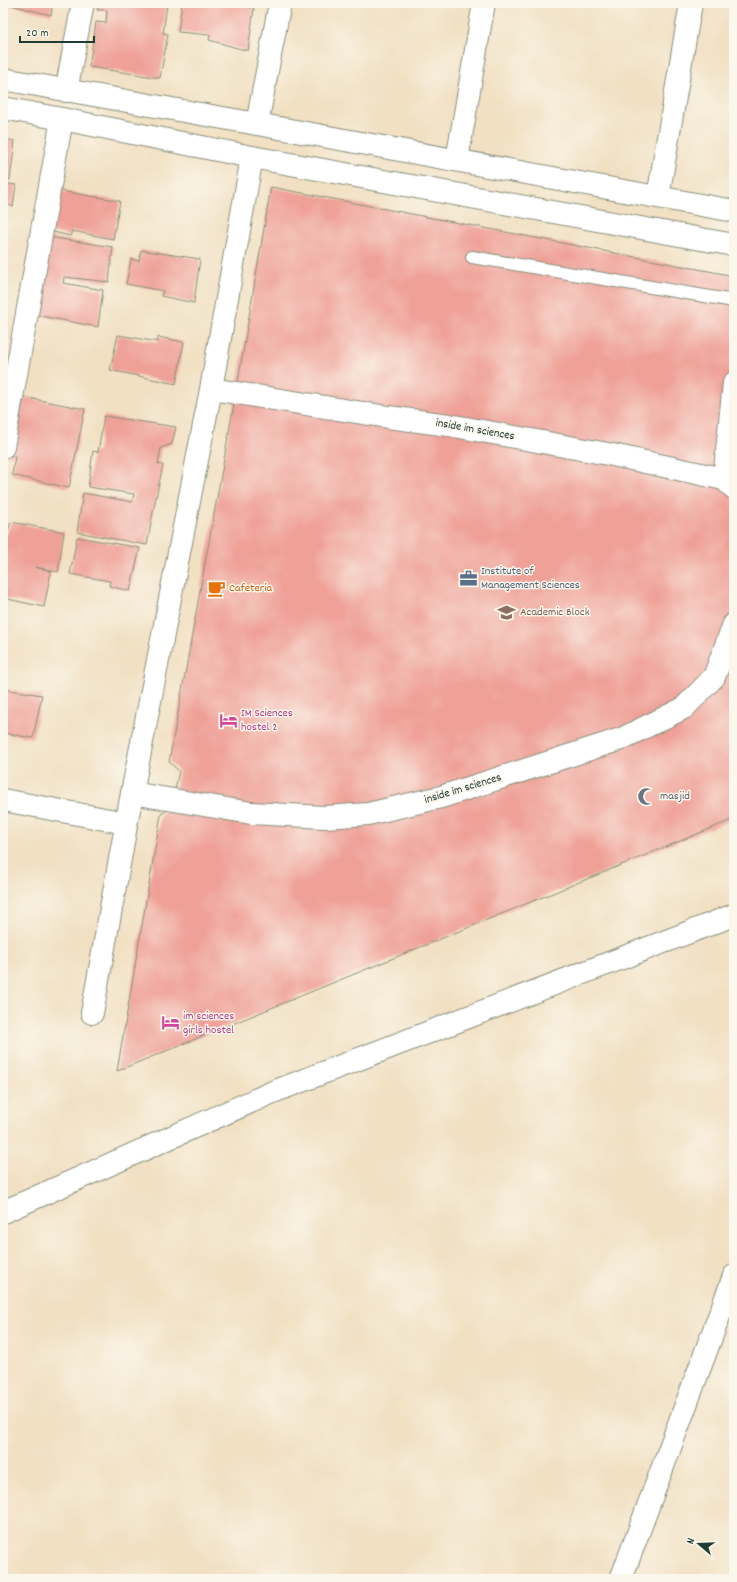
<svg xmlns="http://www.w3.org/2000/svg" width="737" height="1582" viewBox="0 0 737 1582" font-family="Dekko,sans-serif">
<rect width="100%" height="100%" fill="#fbf7ec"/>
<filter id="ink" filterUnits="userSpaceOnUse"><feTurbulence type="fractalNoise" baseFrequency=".025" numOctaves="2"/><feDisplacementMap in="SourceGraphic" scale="8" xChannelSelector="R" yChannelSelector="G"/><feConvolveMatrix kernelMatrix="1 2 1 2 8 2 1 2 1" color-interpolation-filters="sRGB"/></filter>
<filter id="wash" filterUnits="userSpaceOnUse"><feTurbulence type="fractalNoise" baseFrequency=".012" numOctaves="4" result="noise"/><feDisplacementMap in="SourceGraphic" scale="16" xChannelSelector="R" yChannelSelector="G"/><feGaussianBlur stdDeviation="0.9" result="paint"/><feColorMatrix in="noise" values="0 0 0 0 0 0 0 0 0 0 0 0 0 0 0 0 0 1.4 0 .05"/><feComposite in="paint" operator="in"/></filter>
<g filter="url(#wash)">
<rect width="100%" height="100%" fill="#f1e0c2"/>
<g id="blocks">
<path fill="#efa097" d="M3 3H53L51 15Z
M99 3H159L167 5 163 33 168 34 160 78 89 67 96 22 106 23 107 10H97Z
M182 3H222L254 8 248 51 209 40 210 35 178 32Z
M3 139 15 141 10 180 3 179Z
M3 183 16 185 13 207 3 202Z
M271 187 734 276V819L117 1071 161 814 171 808 179 771 169 762 236 393Z
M56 190 120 201 113 239 72 231 70 236 49 231Z
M48 237 113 247 109 282 64 277 63 283 103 290 98 327 35 315Z
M141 250 200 259 194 303 161 296 163 291 126 284 131 259 139 261Z
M118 335 158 342V337L184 342 176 384 110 370Z
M24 397 85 409 69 488 12 475 15 456H7L10 437 16 439Z
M104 416 176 427 172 444 161 448 158 464 163 465 154 507 147 545 77 532 83 493 132 502 134 494 88 487 93 451 98 452Z
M11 522 64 532 58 572 35 567 51 571 44 607 3 598V533L7 534Z
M77 537 140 548 130 591 109 586 110 581 70 574Z
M3 689 42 695 33 738 3 733Z"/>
</g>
</g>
<g filter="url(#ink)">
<use href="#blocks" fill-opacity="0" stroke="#888e7b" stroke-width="1"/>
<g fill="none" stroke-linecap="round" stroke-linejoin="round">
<defs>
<path id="lane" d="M472 257 734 301"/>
<path id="street" d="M66 91 83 3
M257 124 280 3
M457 160 484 3
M658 197 691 3
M211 389 388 417 449 425 608 454 724 479 734 488
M3 447 62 119
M724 479 734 383
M132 793 251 813 325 817 368 814 441 797 621 739 684 708 714 677 734 624
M3 800 126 823
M92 1013 132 793 211 389 252 157
M621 1579 734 1276"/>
<path id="secondary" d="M3 79 257 124 734 211
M3 108 62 119 252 157 734 245
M3 1212 273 1092 734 915"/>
</defs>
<use href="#lane" stroke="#888e7b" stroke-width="14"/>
<use href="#street" stroke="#888e7b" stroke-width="24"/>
<use href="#secondary" stroke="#888e7b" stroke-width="24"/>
<use href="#lane" stroke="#fff" stroke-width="12"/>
<use href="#street" stroke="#fff" stroke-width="22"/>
<use href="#secondary" stroke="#fff" stroke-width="22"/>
</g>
</g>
<defs>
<symbol id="office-bare" viewBox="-9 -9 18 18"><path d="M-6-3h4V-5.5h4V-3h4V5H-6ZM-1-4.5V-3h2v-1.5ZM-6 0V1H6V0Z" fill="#5c6f8a" stroke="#fbf7ec" stroke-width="2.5" paint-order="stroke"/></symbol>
<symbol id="cafe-bare" viewBox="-9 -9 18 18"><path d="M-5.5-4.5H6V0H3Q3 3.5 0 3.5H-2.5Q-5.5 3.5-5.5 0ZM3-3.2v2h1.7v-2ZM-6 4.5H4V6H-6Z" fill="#e8710a" stroke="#fbf7ec" stroke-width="2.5" paint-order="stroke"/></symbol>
<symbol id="university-bare" viewBox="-9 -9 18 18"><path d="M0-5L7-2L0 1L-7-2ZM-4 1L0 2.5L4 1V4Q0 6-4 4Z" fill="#8d6e63" stroke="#fbf7ec" stroke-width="2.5" paint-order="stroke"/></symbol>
<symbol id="hotel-bare" viewBox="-9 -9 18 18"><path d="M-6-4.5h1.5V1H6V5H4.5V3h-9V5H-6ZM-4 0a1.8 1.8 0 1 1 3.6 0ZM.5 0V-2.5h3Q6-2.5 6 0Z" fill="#d1479c" stroke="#fbf7ec" stroke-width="2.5" paint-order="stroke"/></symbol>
<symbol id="mosque-bare" viewBox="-9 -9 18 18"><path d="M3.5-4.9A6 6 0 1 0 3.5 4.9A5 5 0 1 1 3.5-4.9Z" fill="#6b7280" stroke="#fbf7ec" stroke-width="2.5" paint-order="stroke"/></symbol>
</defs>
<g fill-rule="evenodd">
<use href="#office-bare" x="456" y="566" width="25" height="25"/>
<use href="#cafe-bare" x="204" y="576" width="25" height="25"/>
<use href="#university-bare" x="494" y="600" width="25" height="25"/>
<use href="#hotel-bare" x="216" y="708" width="25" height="25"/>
<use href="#mosque-bare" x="634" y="784" width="25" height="25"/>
<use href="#hotel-bare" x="158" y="1010" width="25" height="25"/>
</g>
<g text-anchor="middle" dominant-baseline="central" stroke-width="3" stroke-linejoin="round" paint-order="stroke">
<g font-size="12" fill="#1f3d34" stroke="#fbf7ec">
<text transform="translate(475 430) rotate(10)">inside im sciences</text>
<text transform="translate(463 789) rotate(-17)">inside im sciences</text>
</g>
<g font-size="12" fill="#4e5e75" stroke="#fbf7ec" text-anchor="start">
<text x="481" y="571">Institute of<tspan x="481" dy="14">Management Sciences</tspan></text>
</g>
<g font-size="12" fill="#c56008" stroke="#fbf7ec" text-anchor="start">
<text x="229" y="588">Cafeteria</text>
</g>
<g font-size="12" fill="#785e54" stroke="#fbf7ec" text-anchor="start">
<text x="520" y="612">Academic Block</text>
</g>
<g font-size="12" fill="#b23c85" stroke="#fbf7ec" text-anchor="start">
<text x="241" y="713">IM Sciences<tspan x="241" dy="14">hostel 2</tspan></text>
<text x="183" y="1016">im sciences<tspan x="183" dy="14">girls hostel</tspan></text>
</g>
<g font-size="12" fill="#5b616d" stroke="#fbf7ec" text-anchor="start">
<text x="660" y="796">masjid</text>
</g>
</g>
<rect width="737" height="1582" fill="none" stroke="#fbf7ec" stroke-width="16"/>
<g transform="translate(699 1544) rotate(289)" stroke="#fbf7ec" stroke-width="3" paint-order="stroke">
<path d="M0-3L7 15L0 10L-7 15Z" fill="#1f3d34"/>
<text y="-6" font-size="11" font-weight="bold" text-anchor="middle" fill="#1f3d34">N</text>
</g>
<path d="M20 36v6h74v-6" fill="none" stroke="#1f3d34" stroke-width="2"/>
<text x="26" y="36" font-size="12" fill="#1f3d34" stroke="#fbf7ec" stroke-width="3" paint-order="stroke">20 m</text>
</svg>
